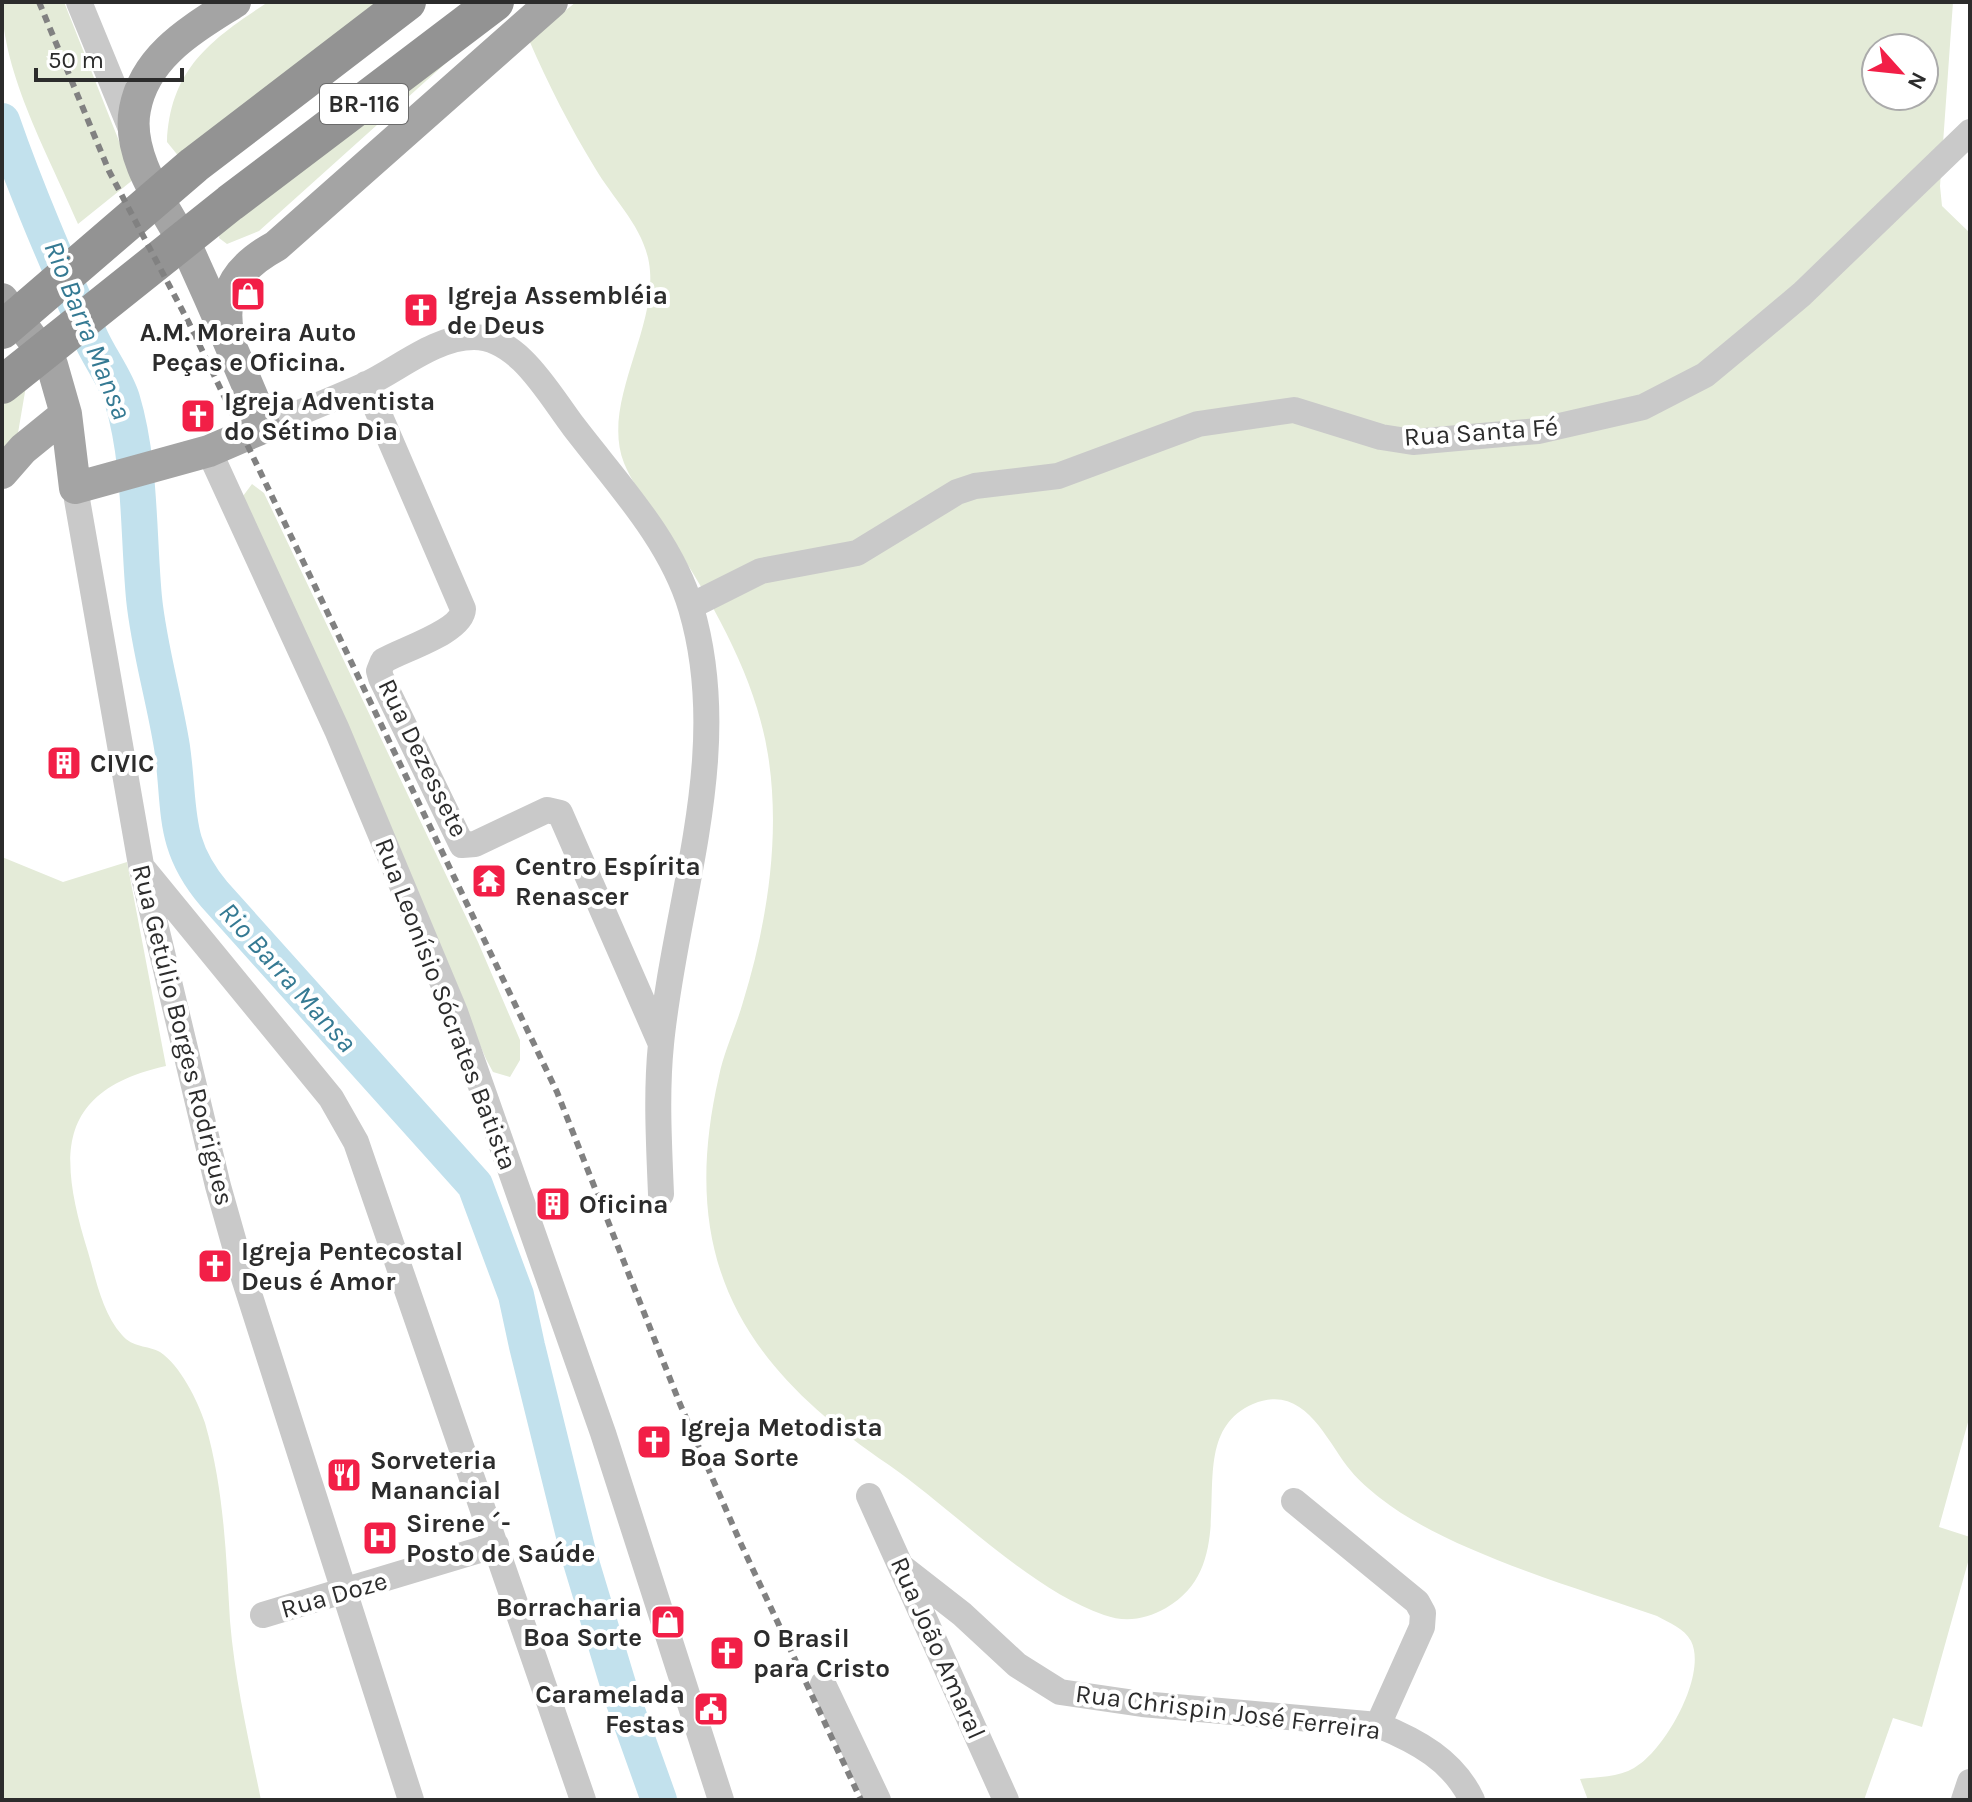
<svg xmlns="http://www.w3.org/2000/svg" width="1972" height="1802" viewBox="0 0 1972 1802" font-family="Karla,sans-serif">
<rect width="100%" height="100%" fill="#fff"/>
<path fill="#e4ebd8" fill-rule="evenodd" d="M2 2H64L134 179 78 224C50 158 2 74 2 2Z
M268 2H387L180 158 167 142C170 68 212 39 268 2Z
M509 2H514L259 231 227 244 219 238 220 230Z
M576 2H1953L1940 186 1942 206 1970 233V1415L1939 1527 1970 1537V1555L1922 1727 1893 1718 1864 1800H1588L1580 1779C1597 1777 1619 1777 1634 1768 1664 1752 1708 1675 1691 1641 1684 1628 1669 1623 1657 1616 1575 1587 1447 1551 1380 1498 1370 1490 1359 1481 1351 1471 1326 1441 1305 1382 1253 1404 1173 1439 1252 1558 1166 1608 1146 1619 1126 1623 1104 1615 1029 1589 955 1511 889 1465 741 1365 677 1259 719 1076 724 1051 736 1027 743 1002 767 924 781 836 768 755 756 678 714 606 673 541 658 516 635 490 624 463 601 405 655 333 650 271 647 230 615 202 595 168 570 127 548 84 529 40ZM1876 48H1924V96H1876Z
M26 386 18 433 2 451V406Z
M252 484 264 493 478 942 520 1040V1060L510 1077 493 1072 486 1059 243 496Z
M2 857 63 882 127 862 166 1066C54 1091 59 1158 88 1252 96 1279 102 1313 122 1335 133 1348 147 1345 160 1352 180 1365 198 1401 205 1423 224 1489 226 1553 230 1621 235 1681 249 1741 261 1800H2Z"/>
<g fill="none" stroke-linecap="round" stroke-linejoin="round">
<path stroke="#c2e1ed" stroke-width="36" d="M2 121C27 193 58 264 89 334 98 356 115 377 122 399 141 462 138 533 144 598 149 648 164 697 172 747 181 809 171 843 214 894L475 1185 516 1295 527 1346 578 1552 620 1691 659 1800"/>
<path stroke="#c9c9c9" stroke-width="26" d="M79 2 134 136
M366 384 463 609C462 632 403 649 383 661L379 671 381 678 462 845 475 844 547 810 560 813 661 1044
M265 427C298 413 332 400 365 385 399 369 435 337 474 337 519 337 550 396 574 427 616 482 671 540 691 608 734 754 675 899 661 1044 656 1093 659 1145 661 1194
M209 451 337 730 455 1012 603 1433 721 1800
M75 488 141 865 218 1186 244 1278 411 1800
M691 606 761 571 857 553 957 492 975 486 1058 476 1198 424 1273 413 1294 410 1381 437 1413 442 1538 431 1643 407 1705 375 1752 336 1802 294 1970 132
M145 871 331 1098 356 1142 583 1800
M869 1496 1006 1800
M1294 1501 1417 1602 1423 1613 1422 1627 1378 1725
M903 1568 962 1614 1017 1665 1060 1692 1142 1704 1378 1725C1417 1741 1453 1760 1472 1800
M263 1615 496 1545
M823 1684 878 1800
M1964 1800 1970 1782"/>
<path stroke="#a4a4a4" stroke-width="32" d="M2 299 52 365 66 414 75 488 209 451 265 427C241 369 216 311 190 254 169 212 125 159 135 109 145 55 193 29 235 2
M228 332C220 290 241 265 276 246L552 2
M2 473 23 449 66 414"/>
<path stroke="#939393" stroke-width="38" d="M2 330 194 165 407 2
M2 385 230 203 495 2"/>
<path stroke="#818181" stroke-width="6" stroke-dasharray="8 6" stroke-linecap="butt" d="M39 2 109 171 189 323 557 1092 680 1404 741 1544 861 1800"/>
</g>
<defs>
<symbol id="shop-square" viewBox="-11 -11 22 22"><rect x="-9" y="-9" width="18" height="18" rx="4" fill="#f21f47" stroke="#fff"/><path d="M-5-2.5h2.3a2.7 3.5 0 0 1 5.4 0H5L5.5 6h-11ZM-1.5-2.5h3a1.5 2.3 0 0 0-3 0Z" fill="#fff"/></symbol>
<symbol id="church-square" viewBox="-11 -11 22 22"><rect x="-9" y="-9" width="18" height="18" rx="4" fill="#f21f47" stroke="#fff"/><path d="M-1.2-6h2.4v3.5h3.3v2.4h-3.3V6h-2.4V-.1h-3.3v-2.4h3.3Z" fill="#fff"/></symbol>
<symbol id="building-square" viewBox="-11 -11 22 22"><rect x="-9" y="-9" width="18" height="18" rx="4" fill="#f21f47" stroke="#fff"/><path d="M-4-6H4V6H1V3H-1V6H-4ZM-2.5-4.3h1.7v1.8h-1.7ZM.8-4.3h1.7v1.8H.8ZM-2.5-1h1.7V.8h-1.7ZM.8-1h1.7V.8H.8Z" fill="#fff"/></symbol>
<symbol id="temple-square" viewBox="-11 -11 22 22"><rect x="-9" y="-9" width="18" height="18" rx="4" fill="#f21f47" stroke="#fff"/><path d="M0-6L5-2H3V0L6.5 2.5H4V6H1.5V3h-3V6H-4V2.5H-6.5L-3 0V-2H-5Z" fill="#fff"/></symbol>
<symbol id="restaurant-square" viewBox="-11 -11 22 22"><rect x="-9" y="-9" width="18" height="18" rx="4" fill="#f21f47" stroke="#fff"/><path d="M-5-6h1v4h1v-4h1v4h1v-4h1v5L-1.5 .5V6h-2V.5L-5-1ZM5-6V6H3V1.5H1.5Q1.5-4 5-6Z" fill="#fff"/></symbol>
<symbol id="hospital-square" viewBox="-11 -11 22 22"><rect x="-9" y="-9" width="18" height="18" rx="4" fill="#f21f47" stroke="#fff"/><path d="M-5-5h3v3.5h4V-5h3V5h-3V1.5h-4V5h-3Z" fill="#fff"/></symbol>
<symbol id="civic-square" viewBox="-11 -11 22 22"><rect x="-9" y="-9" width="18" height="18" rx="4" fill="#f21f47" stroke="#fff"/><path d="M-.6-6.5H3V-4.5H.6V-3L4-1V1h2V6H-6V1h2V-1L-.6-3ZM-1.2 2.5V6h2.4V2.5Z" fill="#fff"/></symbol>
</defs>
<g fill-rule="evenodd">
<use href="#shop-square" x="228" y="274" width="40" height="40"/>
<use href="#church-square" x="401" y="290" width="40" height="40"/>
<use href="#church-square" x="178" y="396" width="40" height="40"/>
<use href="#building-square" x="44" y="743" width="40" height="40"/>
<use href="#temple-square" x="469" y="861" width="40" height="40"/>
<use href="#building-square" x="533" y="1184" width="40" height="40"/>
<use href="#church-square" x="195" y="1246" width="40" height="40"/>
<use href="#church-square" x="634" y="1422" width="40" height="40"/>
<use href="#restaurant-square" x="324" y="1455" width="40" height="40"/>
<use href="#hospital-square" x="360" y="1518" width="40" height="40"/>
<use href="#shop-square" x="648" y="1602" width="40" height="40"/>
<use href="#church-square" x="707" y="1633" width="40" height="40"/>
<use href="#civic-square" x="691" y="1689" width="40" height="40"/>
</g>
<g text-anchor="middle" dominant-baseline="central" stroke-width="8" stroke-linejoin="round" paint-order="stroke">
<rect fill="#fff" stroke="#6b6b6b" stroke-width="2" x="320" y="84" width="88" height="40" rx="6"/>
<g font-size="24" font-weight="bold" fill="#2c2c2c">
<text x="364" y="104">BR-116</text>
</g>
<g font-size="26" font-weight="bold" fill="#2c2c2c" stroke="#fff" text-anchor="start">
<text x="447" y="295">Igreja Assembléia<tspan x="447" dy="30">de Deus</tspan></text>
<text x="248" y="332" text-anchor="middle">A.M. Moreira Auto<tspan x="248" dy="30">Peças e Oficina.</tspan></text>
<text x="224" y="401">Igreja Adventista<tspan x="224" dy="30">do Sétimo Dia</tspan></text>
<text x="90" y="763">CIVIC</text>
<text x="515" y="866">Centro Espírita<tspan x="515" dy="30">Renascer</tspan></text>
<text x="579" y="1204">Oficina</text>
<text x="241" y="1251">Igreja Pentecostal<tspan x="241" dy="30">Deus é Amor</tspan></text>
<text x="680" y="1427">Igreja Metodista<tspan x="680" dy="30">Boa Sorte</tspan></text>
<text x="370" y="1460">Sorveteria<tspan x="370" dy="30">Manancial</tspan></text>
<text x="406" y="1523">Sirene ´-<tspan x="406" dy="30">Posto de Saúde</tspan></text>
<text x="642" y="1607" text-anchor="end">Borracharia<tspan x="642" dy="30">Boa Sorte</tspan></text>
<text x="753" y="1638">O Brasil<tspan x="753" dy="30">para Cristo</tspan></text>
<text x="685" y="1694" text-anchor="end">Caramelada<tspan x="685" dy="30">Festas</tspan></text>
</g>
<g font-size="26" fill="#2c2c2c" stroke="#fff">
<text transform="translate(1481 432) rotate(-4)">Rua Santa Fé</text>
<text transform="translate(423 758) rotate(64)">Rua Dezessete</text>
<text transform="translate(446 1004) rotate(69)">Rua Leonísio Sócrates Batista</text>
<text transform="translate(183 1035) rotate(76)">Rua Getúlio Borges Rodrigues</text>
<text transform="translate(334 1595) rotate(-16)">Rua Doze</text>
<text transform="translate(938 1648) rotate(66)">Rua João Amaral</text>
<text transform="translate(1228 1712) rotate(7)">Rua Chrispin José Ferreira</text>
</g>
<g font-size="28" font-style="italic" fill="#357a93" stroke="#fff">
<text transform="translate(88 330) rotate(68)">Rio Barra Mansa</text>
<text transform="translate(288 977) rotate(48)">Rio Barra Mansa</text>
</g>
</g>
<rect width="1972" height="1802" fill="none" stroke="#2c2c2c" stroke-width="8"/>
<g transform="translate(1900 72) rotate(117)"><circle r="38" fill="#ffffff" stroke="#ababab" stroke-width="2"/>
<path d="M0-6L14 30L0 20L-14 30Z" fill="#f21f47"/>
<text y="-12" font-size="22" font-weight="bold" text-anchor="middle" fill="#2c2c2c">N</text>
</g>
<path d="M36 68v12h146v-12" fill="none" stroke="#2c2c2c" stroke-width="4"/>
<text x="48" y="68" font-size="24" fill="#2c2c2c" stroke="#ffffff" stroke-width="6" paint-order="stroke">50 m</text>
</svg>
